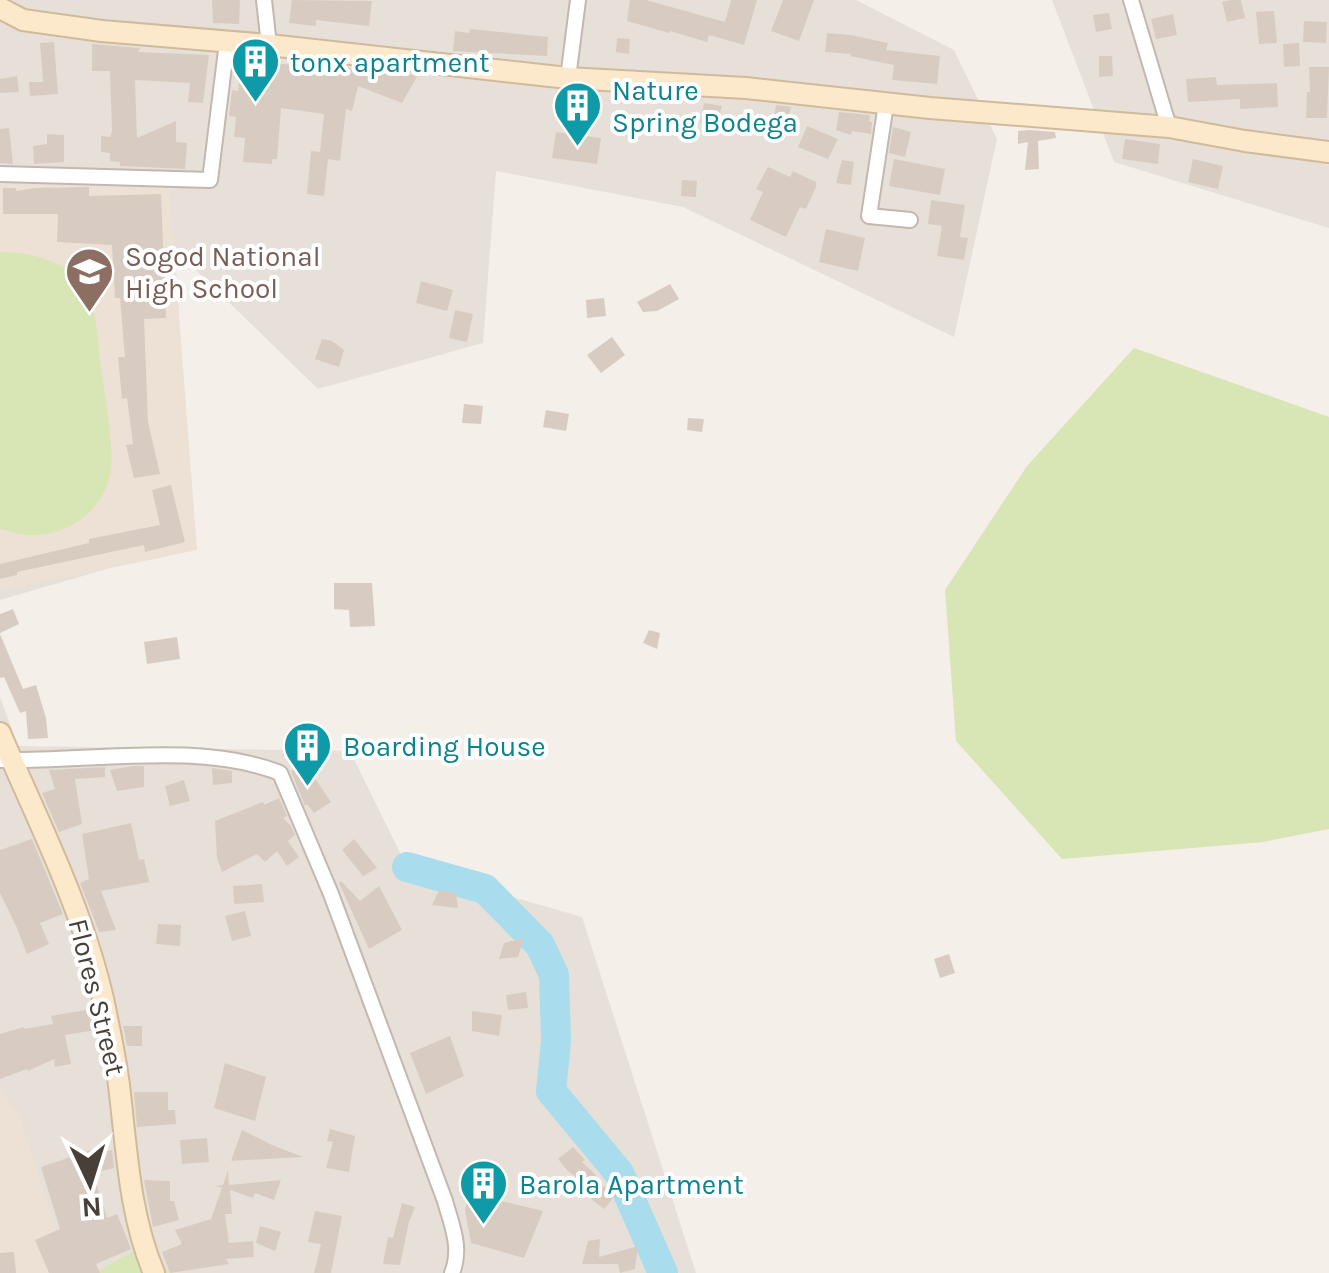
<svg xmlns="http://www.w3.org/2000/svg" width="1329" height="1273" viewBox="0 0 1329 1273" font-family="Karla,sans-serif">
<rect width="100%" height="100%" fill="#f4efe9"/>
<path fill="#e7e0d8" d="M0 0H856L954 50 997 139 954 337 683 207 496 171 483 343 318 389 175 250 193 544 0 600Z
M1052 0H1329V228L1114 162Z
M0 697 18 746 350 751 407 867 582 917 696 1273H0Z"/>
<path fill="#ece1d4" d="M0 183 169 185 197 550 0 591Z
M0 1087 21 1119 69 1273H0Z"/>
<path fill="#d8e5b4" d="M0 252C28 252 58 259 78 279 98 300 97 341 101 368 105 400 113 435 111 468 107 508 69 537 30 535 20 535 10 531 0 529Z
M1134 348 1329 417V829L1263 842 1062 859 956 741 945 590 1027 466Z
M149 1242 169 1273H95Z"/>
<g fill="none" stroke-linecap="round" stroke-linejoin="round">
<path stroke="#a9dced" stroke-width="30" d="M407 867 485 889 540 945 554 975 556 1041 551 1091 619 1173 663 1273"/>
</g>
<path fill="#d8ccc2" d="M212 0H240L239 24 213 23Z
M292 0 372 1 369 26 316 20V26L289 23Z
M630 0H646L725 22 731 0H757L744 45 709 35 707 42 670 31 669 33 627 21Z
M783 0H814L799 41 771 31Z
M1231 0H1241L1245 18 1227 22 1222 2Z
M1274 11 1277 43 1259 44 1256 12Z
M1109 13 1112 29 1096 32 1093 15Z
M1173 14 1177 35 1156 39 1151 19Z
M1304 21 1327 22 1326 43 1303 42Z
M470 29 548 37 547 56 453 51 455 31 469 33Z
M827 33 850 35 888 43 886 50 940 56 937 84 892 80 894 65 850 56 851 54 825 52Z
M617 38 630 39 629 54 616 52Z
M54 42 58 94 30 96 29 82H43L40 43Z
M1299 43 1300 66 1284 67 1283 44Z
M92 44 140 48 138 52 209 55 203 103 188 102 190 83 135 80 137 138 176 121V142L187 143 185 169 120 166V162L110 161V153L101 152V136L110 137 112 131 110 71H92Z
M1099 56H1112L1113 76 1099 77Z
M241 61 297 65 343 74 344 67 418 75 402 103 358 86 352 111 346 109 340 161 328 159 324 196 307 194 311 151 320 152 324 114 281 108 277 159H272V164L243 162 245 138 234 137 236 117 229 116 232 90 238 91Z
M1309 67H1329L1327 118H1306L1307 92H1310Z
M17 76 19 92 0 93V79Z
M1216 77 1217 85 1277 83 1278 107 1240 109V99L1188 102 1186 79Z
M556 91 579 92 578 105 555 102Z
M704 103 722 106 716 126 700 123Z
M776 105 791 107 787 126 773 122Z
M839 112 870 115 869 121 872 122 871 134 852 131 851 135 836 130Z
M807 126 838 139 828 159 798 147Z
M893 127 911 132 905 157 889 153Z
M9 128 13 164 0 163V129Z
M1029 130 1055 132 1056 138 1038 141 1039 169 1025 170 1028 142 1018 144V131Z
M556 132 601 138 597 164 552 158Z
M47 134 64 135V162L34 164 33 146 47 144Z
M1125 139 1160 144 1158 164 1122 159Z
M894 159 945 169 940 195 889 186Z
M1193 159 1223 166 1218 189 1188 182Z
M842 160 854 162 851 185 836 183Z
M768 167 790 177 793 171 816 182V187L806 209 800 207 786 237 750 220 763 192 756 189Z
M682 180 697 181 696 197 681 196Z
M89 187V196L161 194 166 318 144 319 148 422 160 474 134 478 126 445 133 444 127 398 122 399 118 357H125L120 298H115L112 245 57 242 58 214H3V188H16V191L35 188Z
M931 200 965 205 960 237 968 238 964 260 937 256 942 226 928 224Z
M826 229 865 238 858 271 819 262Z
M421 281 453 290 447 311 416 303Z
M670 284 679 299 657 311 643 312 637 302Z
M604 298 606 316 587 318 586 300Z
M455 310 473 314 467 342 449 338Z
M612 337 625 355 601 373 587 355Z
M322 339 332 341 344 350 339 367 315 359Z
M464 404 483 406 481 424 462 423Z
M546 410 569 414 566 431 543 427Z
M688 418 704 419 702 432 687 430Z
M171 485 185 542 145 552 144 545 17 572V575L0 579V564L89 543V539L160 525 152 490Z
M334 583H372L375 626 350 627 349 610 334 609Z
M13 609 19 624 0 633V614Z
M649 630 660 633 657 649 643 643Z
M0 634 23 689 36 685 46 718 48 738 28 739 26 711 20 713 4 677 0 678Z
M177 637 180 659 147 664 144 642Z
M306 765 331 802 314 813 307 804 305 806 291 771Z
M133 766H144V787L117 791 110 770Z
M105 767V777L75 779 82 824 59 832 42 793 55 789 49 770Z
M212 768 232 771V783L213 785Z
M184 780 190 801 170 806 165 786Z
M279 798 287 816 283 818 291 826 295 835 288 841 299 857 287 866 277 851 265 862 257 854 222 872 217 858 215 821 263 802 264 805Z
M131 823 139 860 144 859 149 882 101 891 116 930 99 932 80 883 89 879 82 834Z
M32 839 63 914 40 923 49 944 27 954 17 928 0 893V850Z
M354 839 377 868 363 876 342 850Z
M341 881 360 901 379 886 402 930 369 949 339 883Z
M262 884 264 902 234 904 233 886Z
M439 890 456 893 458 908 432 905Z
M245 911 251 936 232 941 225 916Z
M158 924 181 925 180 946 156 944Z
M524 938 518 957 499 959 504 943Z
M949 954 955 973 940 978 934 959Z
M526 992 528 1008 508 1010 506 995Z
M91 1009 96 1030 65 1035 71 1064 55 1067 54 1059 28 1071 27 1069 0 1079V1034L24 1027V1029L53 1024 51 1016Z
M472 1011 502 1015 499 1036 472 1031Z
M123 1026H142V1046H127Z
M450 1036 464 1076 426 1094 410 1053Z
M225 1063 266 1077 255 1121 214 1108Z
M134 1092H168V1110H175L176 1124 137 1127Z
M330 1129 355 1136 349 1172 326 1168 333 1142 327 1141Z
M242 1130 272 1145 303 1157 231 1161Z
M207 1138 209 1162 182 1164 180 1140Z
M573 1147 585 1160 582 1162 596 1175 587 1186 567 1170 558 1159Z
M94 1149 95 1154 112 1150 114 1168 93 1173 107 1218 117 1214 131 1249 96 1264 100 1273H49L35 1240 60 1229 41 1167Z
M228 1170 229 1185 281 1180 274 1200 255 1193 253 1198 230 1190 232 1214H225L229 1243 253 1241 254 1257 226 1259 229 1264 170 1273 162 1252 182 1244 175 1230 211 1219 222 1188 216 1186 223 1185Z
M144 1180 170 1181V1201H174L179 1220 153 1227Z
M604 1186 617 1194 604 1209 591 1199Z
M469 1193 543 1211 524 1258 471 1243 465 1210Z
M402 1203 415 1207 409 1222 400 1265 383 1264 388 1237 393 1238Z
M315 1211 342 1216 331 1273H314L321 1244 308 1242Z
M260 1226 281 1232 275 1251 256 1243Z
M600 1239 599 1257 638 1246 635 1269 620 1273 618 1264H582L588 1241Z
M14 1252 16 1273H0V1253Z"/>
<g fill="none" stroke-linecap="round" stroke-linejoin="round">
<defs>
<path id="street" d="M264 0 269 45
M1131 0 1169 127
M568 78 578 0
M886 104 869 216 910 220
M0 174 210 180 227 42
M0 760C87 762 199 741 280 773L331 894 445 1201C452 1226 462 1248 452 1273"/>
<path id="secondary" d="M0 8 23 20 102 31 269 45 568 78 746 88 930 108 1169 127 1245 141 1329 152
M0 733C38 821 83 909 104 1003 110 1033 117 1064 120 1094 127 1154 130 1216 154 1273"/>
</defs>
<use href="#street" stroke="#c2b8af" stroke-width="18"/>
<use href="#secondary" stroke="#d1ba9b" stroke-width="24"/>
<use href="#street" stroke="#fff" stroke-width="14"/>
<use href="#secondary" stroke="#fce8cb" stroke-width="20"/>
</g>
<defs>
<symbol id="building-pin" viewBox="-11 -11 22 30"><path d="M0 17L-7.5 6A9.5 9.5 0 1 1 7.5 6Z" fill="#0f9aa8" stroke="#fff"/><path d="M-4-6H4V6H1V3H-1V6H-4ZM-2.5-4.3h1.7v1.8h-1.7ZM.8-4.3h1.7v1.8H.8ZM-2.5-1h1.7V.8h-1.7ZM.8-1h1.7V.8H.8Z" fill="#fff"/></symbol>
<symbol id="school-pin" viewBox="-11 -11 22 30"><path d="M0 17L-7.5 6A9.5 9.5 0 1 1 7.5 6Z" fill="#8d6e63" stroke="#fff"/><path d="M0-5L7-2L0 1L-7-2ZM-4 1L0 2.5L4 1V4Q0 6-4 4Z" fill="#fff"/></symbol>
</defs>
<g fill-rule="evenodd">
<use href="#building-pin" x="228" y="34" width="55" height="75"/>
<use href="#building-pin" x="550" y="78" width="55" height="75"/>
<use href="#school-pin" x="62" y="244" width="55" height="75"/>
<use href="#building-pin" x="280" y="718" width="55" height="75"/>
<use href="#building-pin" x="456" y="1156" width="55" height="75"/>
</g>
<g text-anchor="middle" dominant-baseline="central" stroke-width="8" stroke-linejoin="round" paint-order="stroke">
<g font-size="28" fill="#0d838f" stroke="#fff" text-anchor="start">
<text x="290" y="62">tonx apartment</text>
<text x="612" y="90">Nature<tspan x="612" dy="32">Spring Bodega</tspan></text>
<text x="343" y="746">Boarding House</text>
<text x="519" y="1184">Barola Apartment</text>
</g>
<g font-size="28" fill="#785e54" stroke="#fff" text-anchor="start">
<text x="125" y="256">Sogod National<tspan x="125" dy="32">High School</tspan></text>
</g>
<g font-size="28" fill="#473f38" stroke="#fff">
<text transform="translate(97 997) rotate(76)">Flores Street</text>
</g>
</g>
<g transform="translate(90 1183) rotate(176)" stroke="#ffffff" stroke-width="8" paint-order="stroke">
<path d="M0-8L18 38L0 25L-18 38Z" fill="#473f38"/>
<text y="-15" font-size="28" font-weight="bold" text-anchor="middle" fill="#473f38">N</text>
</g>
</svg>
